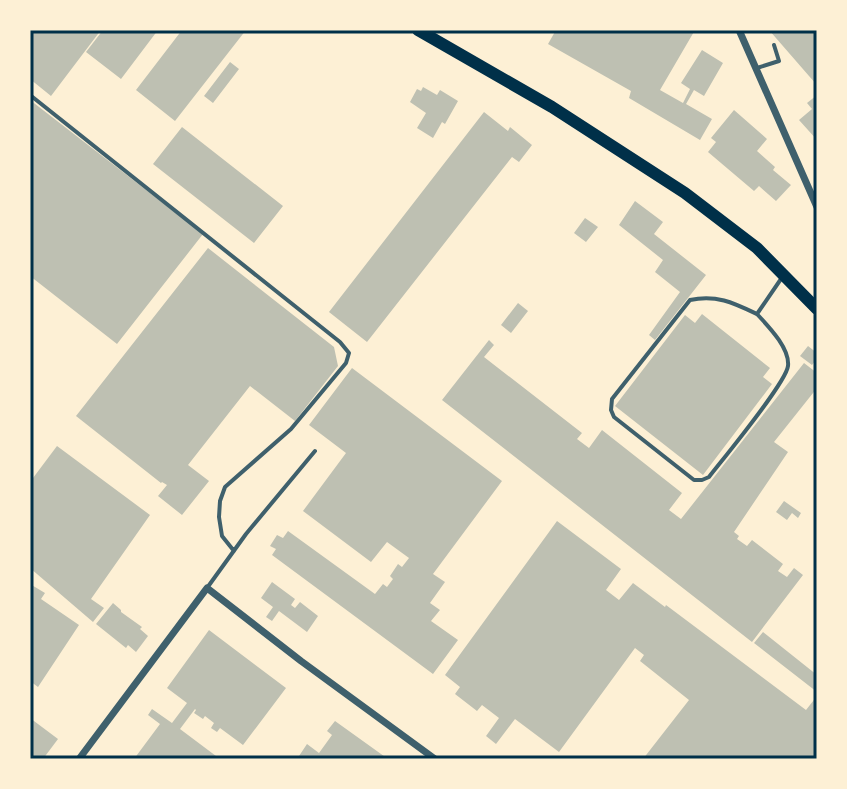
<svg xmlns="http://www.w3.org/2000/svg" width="847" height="789" viewBox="0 0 847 789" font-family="Signika,sans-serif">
<rect width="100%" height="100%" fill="#fdf0d5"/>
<path fill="#bec0b2" d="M30 30H101L51 96 30 79Z
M103 30H158L121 79 86 52Z
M182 30H246L175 121 136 90Z
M556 30H695L660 90 683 103 690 89 681 83 702 50 723 63 704 96 694 90 686 104 712 119 700 140 629 98 631 91 548 44Z
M769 30H817V85L809 76Z
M230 62 239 69 213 103 204 96Z
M423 87 437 95 440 90 458 101 445 124 442 122 433 138 417 128 426 113 410 102 417 89 421 91Z
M817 95V140L799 120 812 109 807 103Z
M30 100 203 234 117 344 30 276Z
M734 110 767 139 757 151 775 167 773 170 791 185 776 201 759 186 754 191 708 152 716 142 711 138Z
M484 112 508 131 510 127 532 145 519 162 512 157 367 342 329 312Z
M182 127 283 206 254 243 153 164Z
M635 201 663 222 654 234 706 275 655 340 649 335 680 292 655 272 663 260 619 225Z
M585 218 598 227 586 242 574 233Z
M208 248 334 347 338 366 295 421 250 386 188 465 209 481 182 515 158 496 167 485 162 482 161 483 76 416Z
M518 303 528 311 511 333 501 325Z
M702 314 770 368 763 377 772 384 703 475 615 406 685 315 695 323Z
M489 340 494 345 484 357 582 433 577 439 589 448 602 430 682 493 669 510 681 519 804 363 817 373V388L774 442 788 452 734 532 739 536 737 539 747 546 752 540 783 564 778 571 787 577 794 568 803 575 752 642 442 400Z
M808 346 817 353V359L812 365 800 356Z
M352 368 502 481 433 574 445 582 430 603 440 610 431 621 458 640 433 674 272 555 276 549 270 546 277 535 283 538 288 531 375 594 383 584 387 587 393 579 390 576 398 564 402 567 409 558 387 542 371 562 303 511 346 453 309 425Z
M57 446 150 515 91 599 104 608 93 622 30 568V482Z
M784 501 801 513 798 518 792 513 787 520 776 512Z
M557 521 621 569 606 590 619 600 633 583 665 607 666 605 806 710 817 696V759H643L689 700 640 661 644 655 635 648 559 752 515 719 496 744 486 736 499 718 482 705 477 711 455 694 460 687 445 675Z
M272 582 295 599 291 605 295 608 300 602 318 616 307 632 279 611 272 621 266 617 273 607 261 598Z
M30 584 45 593 41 599 79 625 38 687 30 681Z
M113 603 121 610V612L142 627 140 629 148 636 136 652 128 645 126 648 96 624Z
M209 630 286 688 243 745 220 728 217 732 211 728 214 723 205 716 203 719 194 713 196 710 195 709 180 729 220 759H134L160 724 148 715 152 709 172 723 187 703 167 688Z
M763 632 817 675V692L754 643Z
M30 718 58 739 43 759H30Z
M335 721 388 759H297L307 744 319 753 332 735 327 731Z"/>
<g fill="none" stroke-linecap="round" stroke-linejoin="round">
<path stroke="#3f606c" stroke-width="4" d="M757 68 779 61 774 45
M30 95 340 342 349 353 346 363 291 429 225 487 220 501 219 517 222 536 234 551
M757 314C734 303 716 294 690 300L612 399 611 410 614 417 694 480H702L709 477C723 459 786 383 788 366 790 348 768 326 757 314L783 276
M207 588 246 534 315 451"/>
<path stroke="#3f606c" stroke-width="7" d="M739 30 817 207
M79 759 207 588 301 661 435 759"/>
<path stroke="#003049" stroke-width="12" d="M418 30 552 107 685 193 757 248 817 309"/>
</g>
<rect width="847" height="789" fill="none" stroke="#fdf0d5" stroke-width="64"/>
<rect x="32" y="32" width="783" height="725" fill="none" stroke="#003049" stroke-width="3"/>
</svg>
